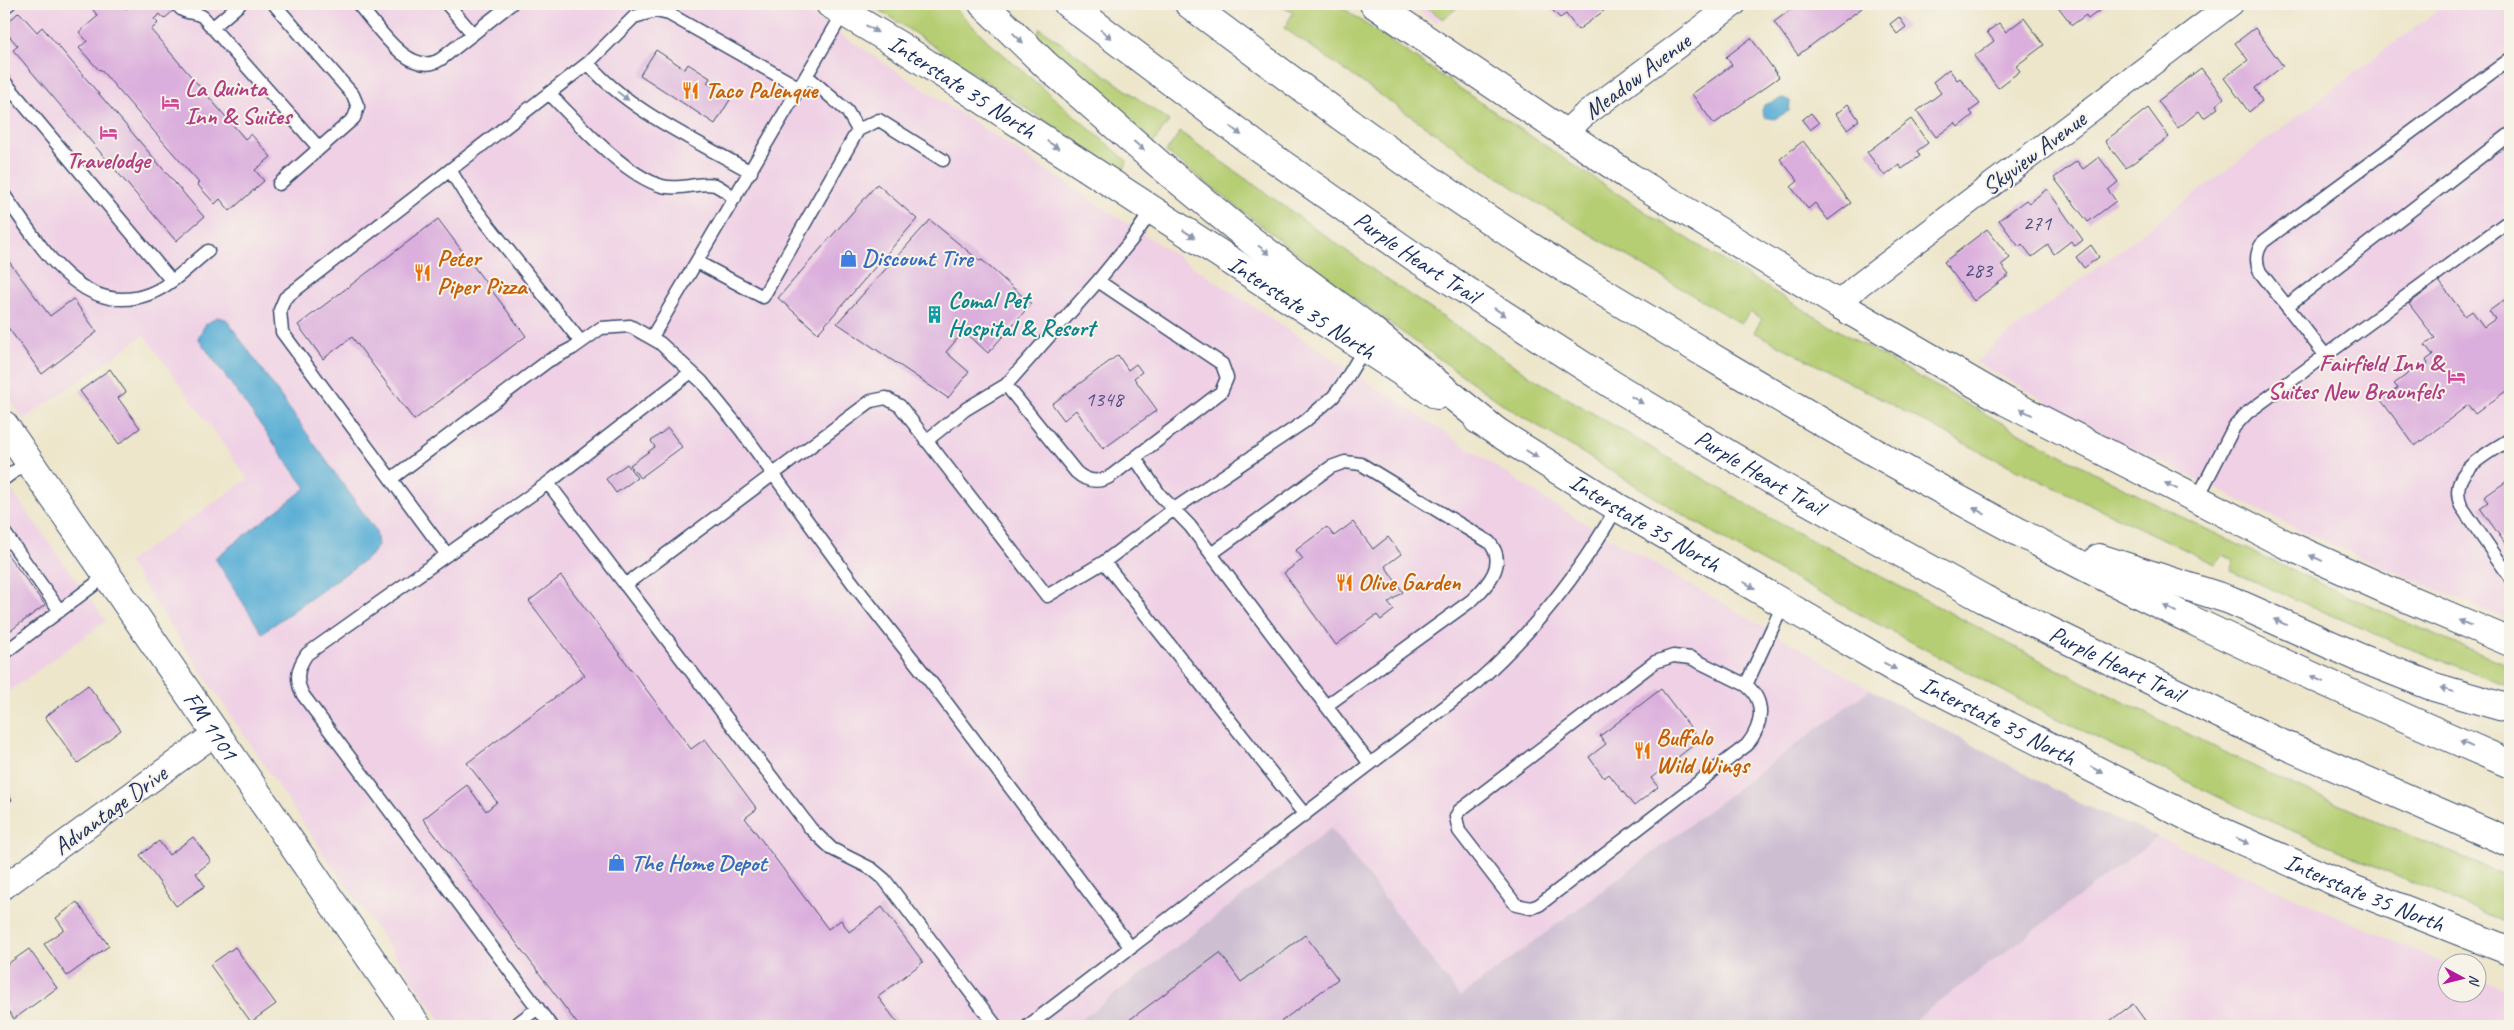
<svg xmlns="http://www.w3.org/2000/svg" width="2514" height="1030" viewBox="0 0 2514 1030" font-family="Caveat,sans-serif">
<rect width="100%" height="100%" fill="#f7f3e8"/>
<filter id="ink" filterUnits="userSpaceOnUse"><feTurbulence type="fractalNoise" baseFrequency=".02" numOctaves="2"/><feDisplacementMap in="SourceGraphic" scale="10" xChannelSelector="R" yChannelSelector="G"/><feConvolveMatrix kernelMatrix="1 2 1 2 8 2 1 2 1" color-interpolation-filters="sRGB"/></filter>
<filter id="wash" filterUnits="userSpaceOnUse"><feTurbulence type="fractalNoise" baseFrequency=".0096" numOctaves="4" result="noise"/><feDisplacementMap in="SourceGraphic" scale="20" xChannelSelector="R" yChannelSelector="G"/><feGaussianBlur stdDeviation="1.12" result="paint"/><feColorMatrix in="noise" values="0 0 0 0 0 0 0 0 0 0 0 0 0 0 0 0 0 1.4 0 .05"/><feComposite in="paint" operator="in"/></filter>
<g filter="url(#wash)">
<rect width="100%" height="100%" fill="#ede6cb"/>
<path fill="#efd0e5" d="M4 4H790L831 28 1559 508 1870 689 1460 997 1331 828 1073 1026H445L319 847 128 562 248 479 144 335 23 420 4 389Z
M1409 4H1462L1436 23Z
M2446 4H2510V621L2310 535 2107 435 1976 362 1997 343Z
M4 480 106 621 4 695Z
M2158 837 2446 964V992H2476L2477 977 2510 991V1026H1907Z"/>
<path fill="#cdbed2" d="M1870 689 2083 805 2158 837 1907 1026H1073L1331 828 1460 997Z"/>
<path fill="#b6ce73" stroke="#687e68" d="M871 4H951L989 42 1127 161 1123 173Z
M1281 4H1338L1364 23C1461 89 1557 155 1655 218 1927 391 2212 544 2510 666V686L2403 646 2230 571 2234 560 2223 555 2215 564 1983 453 1754 332 1762 319 1750 312 1741 324 1526 196 1284 28 1293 13Z
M1421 4H1462L1443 19Z
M1040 28 1169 121 1152 145 1036 40Z
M1180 132 1386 279 1530 376 1775 521 2053 667 2275 777 2510 878V924L2256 815 2031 706 1753 557 1507 407 1361 303 1166 152Z"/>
<path fill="#59aed5" stroke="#3a6e9a" d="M1783 98 1790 101 1789 111 1774 119 1764 117 1762 111 1764 105Z
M217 317 226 319 376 531 378 546 369 557 262 633 215 558 306 488 198 338 205 325Z"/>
<g id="blocks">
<path fill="#dbafdd" d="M100 4H121L126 9 132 4H181L164 19 160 14 154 19 158 23 151 30 245 139 251 134 271 157 255 170 264 181 230 211 220 199 215 204 197 184 199 183 100 69 99 70 79 48 87 41 79 32 98 16 93 10Z
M1546 4H1613L1578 30 1566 14 1560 18Z
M1798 4H1859L1862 8 1798 55 1774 22Z
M2056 4H2108L2088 19 2086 15 2072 25Z
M19 12 37 32 42 27 204 217 176 241 13 50 18 46 4 30V26Z
M1899 17 1906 27 1897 34 1890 24Z
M2024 18 2044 45 2016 66 2020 71 1998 88 1974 56 1994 41 1987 32 1999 23 2006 32Z
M2255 28 2283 66 2255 88 2262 101 2249 112 2224 78 2248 60 2235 43Z
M1751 38 1779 77 1714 124 1692 94 1732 65 1726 57Z
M656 50 685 69 688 64 710 78 707 83 731 98 715 124 640 75Z
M2201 68 2224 98 2216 105 2218 108 2204 118 2199 111 2178 128 2158 101Z
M1949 69 1957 80 1960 78 1980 104 1970 111 1973 115 1958 127 1955 123 1936 137 1917 111 1941 93 1933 82Z
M1848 104 1859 120 1847 129 1836 114Z
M2148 108 2169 137 2126 168 2105 141Z
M1811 113 1819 123 1810 130 1802 120Z
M1911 119 1928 143 1917 151 1920 156 1902 169 1899 165 1885 176 1867 152Z
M1803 141 1851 203 1828 220 1815 203 1808 209 1791 187 1798 181 1780 159Z
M2099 157 2118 182 2108 190 2116 201 2088 222 2054 178 2077 161 2083 169Z
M877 184 917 219 818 333 778 298Z
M2047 189 2083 240 2075 246 2071 241 2054 254 2048 245 2032 257 2022 244 2019 247 1999 220 2026 200 2029 203Z
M438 219 526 336 414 420 352 337 323 359 298 325Z
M930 220 980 261 982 260 1031 304 988 353 964 331 946 352 969 372 948 398 837 323Z
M1987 229 2010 258 2001 265 2009 275 1974 301 1944 262Z
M2091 245 2099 257 2084 268 2076 257Z
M4 255 50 316 73 299 97 332 42 374 4 322Z
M2439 281 2465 316 2472 311 2484 327 2495 319 2489 311 2510 296V388L2475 414 2468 405 2415 446 2381 400 2398 388 2394 384 2417 367 2419 371 2428 364 2426 360 2433 355 2425 345 2435 338 2409 304Z
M1118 355 1128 370 1136 364 1142 372 1134 378 1157 410 1103 449 1076 410 1064 420 1052 404Z
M110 369 126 392 118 398 140 428 119 444 80 391Z
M668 428 682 447 640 478 630 465 655 447 651 441Z
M627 464 637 478 616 493 606 479Z
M2510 479V543L2507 546 2480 508 2488 502 2484 497Z
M1353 522 1373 549 1388 537 1401 554 1385 566 1403 592 1388 603 1394 610 1381 620 1377 615 1336 645 1284 573 1303 559 1296 550 1327 527 1334 536Z
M4 550 45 605 10 631 4 623Z
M561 576 691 749 705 739 757 809 745 818 828 929 841 920 849 932 882 907 923 962 878 997 900 1026H579L423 819 467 785 486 811 497 802 467 763 585 675 529 601Z
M88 685 121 730 78 763 45 717Z
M1661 689 1700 740 1651 778 1658 787 1634 806 1609 774 1604 778 1589 757 1606 744 1600 736Z
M4 788 12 800 4 806Z
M193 837 211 861 196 873 205 886 176 906 140 855 159 841 169 855Z
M77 902 109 946 67 976 44 944 64 929 56 918Z
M1305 935 1338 979 1275 1026H1121L1220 953 1241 982Z
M235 947 276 1004 251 1022 210 965Z
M29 949 57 988 14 1019 4 1005V962L6 965Z
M2133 1004 2149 1026H2103Z"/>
</g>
</g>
<g filter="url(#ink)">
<use href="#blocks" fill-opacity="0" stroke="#3a4a6e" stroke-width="1"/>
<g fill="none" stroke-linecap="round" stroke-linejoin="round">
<defs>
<path id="lane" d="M274 4 353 95 358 107 354 118 279 184
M358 4C376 24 410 80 441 59L511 4
M447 4 473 34
M178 6C185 15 195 11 203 17L319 148
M4 8 9 4
M212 28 240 4
M588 63C627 110 697 141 751 172
M807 76 847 111 858 130 879 120 943 160
M4 81 171 280
M549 93C577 122 624 175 662 186 680 191 701 181 715 185 722 188 729 194 735 198
M450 170 470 202 581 342
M4 195C38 241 80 320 149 294 171 286 190 265 208 251
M697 262 763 297 858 130
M2287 306 2510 134
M652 337 844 12
M2326 356 2260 272C2255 261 2256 252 2263 242L2510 59
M1006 385 1076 472C1087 482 1099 483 1111 476L1221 392 1227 378 1222 364 1098 281
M2510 439C2486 455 2447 471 2461 506L2510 577
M926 441 966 409 1006 385 1098 281 1133 238 1152 210
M1135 458 1160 495 1190 526 1370 764
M4 479 29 461
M391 479 548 361 573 348 601 328 630 326 660 343 702 382 741 430 852 582 933 685 1131 948
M548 483 811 829 832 849 872 869 884 879 996 1026
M2197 499 2234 427 2247 413 2510 220
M4 532 60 611
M1211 554 1331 467 1345 462 1361 464 1489 542C1508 563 1488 585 1472 600L1326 706
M447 555 282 332 280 310 285 298 588 63 634 17 655 11 669 14 800 88
M1104 562 1305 815
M625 585 871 401 886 398 900 406 1047 596 1104 562 1174 509 1304 422 1333 397 1345 381 1364 349
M4 653 107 575
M1673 656 1691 658 1746 685C1767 702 1762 726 1747 745L1539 905 1531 908 1516 905 1459 831 1456 817 1459 811 1655 662Z
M1746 685 1783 605
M514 1026 538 1008
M551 1026 303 695C295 680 297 668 307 654L548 483 691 372
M1028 1026 1476 683C1532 633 1580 573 1617 507"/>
<path id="street" d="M1565 133 1583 116 1734 4
M1838 304 1859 285 2231 4
M4 887 216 733"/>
<g id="secondary">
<path id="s1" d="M830 4 900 46 1437 395"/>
<path d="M1374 4 1630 177 1838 304 2007 402 2285 544 2385 589 2510 642"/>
<path id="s2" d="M1478 420 1617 507 1896 669 2195 820 2350 888 2510 951"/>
<path id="s3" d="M4 425 417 1026"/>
</g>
<g id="highway">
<path d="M983 4 1046 65 1160 165 1252 241 1370 329 1497 432"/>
<path id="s4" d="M1068 4 1262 150 1419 260 1613 385 1783 487 1984 599 2271 739 2510 843"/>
<path d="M1189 4C1287 77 1386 151 1488 219 1565 270 1644 317 1723 364 1879 457 2038 547 2202 625 2304 674 2407 719 2510 764"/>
<path d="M2099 558 2230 600 2358 657 2434 687 2510 709"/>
</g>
</defs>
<use href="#lane" stroke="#3a4a6e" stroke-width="15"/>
<use href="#street" stroke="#3a4a6e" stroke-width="26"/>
<use href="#secondary" stroke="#3a4a6e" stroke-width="30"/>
<use href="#highway" stroke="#3a4a6e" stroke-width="30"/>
<use href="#lane" stroke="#fff" stroke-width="12"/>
<use href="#street" stroke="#fff" stroke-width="24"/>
<use href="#secondary" stroke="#fff" stroke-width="28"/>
<use href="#highway" stroke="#fff" stroke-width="28"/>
</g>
<defs><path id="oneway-solid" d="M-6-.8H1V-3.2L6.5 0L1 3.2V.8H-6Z" transform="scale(1.25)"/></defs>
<g fill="#8d97ae">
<use href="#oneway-solid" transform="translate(872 29) rotate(31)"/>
<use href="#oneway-solid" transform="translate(1106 34) rotate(37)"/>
<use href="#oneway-solid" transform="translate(1018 38) rotate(44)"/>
<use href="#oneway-solid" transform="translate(623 96) rotate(37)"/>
<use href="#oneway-solid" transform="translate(1236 131) rotate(37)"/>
<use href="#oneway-solid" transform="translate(1053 145) rotate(33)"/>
<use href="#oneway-solid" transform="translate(1139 146) rotate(41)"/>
<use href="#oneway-solid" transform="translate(1189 234) rotate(33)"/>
<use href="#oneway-solid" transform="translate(1264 250) rotate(37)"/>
<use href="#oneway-solid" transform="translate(1500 312) rotate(33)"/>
<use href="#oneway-solid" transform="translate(1637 400) rotate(31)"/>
<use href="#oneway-solid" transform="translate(2026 412) rotate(-153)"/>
<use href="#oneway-solid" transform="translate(1532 454) rotate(32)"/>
<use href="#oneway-solid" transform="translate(2171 486) rotate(-153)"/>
<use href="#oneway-solid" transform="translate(1979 511) rotate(-151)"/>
<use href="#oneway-solid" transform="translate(2316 558) rotate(-156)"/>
<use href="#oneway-solid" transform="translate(1749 585) rotate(30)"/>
<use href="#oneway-solid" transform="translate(2170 609) rotate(-153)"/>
<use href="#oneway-solid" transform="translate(2280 622) rotate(-156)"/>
<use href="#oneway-solid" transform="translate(2465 623) rotate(-157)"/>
<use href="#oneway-solid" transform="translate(1890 666) rotate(29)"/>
<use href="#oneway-solid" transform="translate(2317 679) rotate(-155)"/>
<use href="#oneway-solid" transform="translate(2447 690) rotate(-163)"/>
<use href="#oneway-solid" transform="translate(2466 744) rotate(-156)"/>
<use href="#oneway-solid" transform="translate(2097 770) rotate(27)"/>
<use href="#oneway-solid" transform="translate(2243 841) rotate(24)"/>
</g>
</g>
<defs>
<symbol id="restaurant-bare" viewBox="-9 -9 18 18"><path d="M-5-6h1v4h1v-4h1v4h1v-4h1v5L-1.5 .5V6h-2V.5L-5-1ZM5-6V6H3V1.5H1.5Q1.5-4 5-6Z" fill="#e8710a" stroke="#f7f3e8" stroke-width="2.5" paint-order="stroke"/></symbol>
<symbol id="hotel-bare" viewBox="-9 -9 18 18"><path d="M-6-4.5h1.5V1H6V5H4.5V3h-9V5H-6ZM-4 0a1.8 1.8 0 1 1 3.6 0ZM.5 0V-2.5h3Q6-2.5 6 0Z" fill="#d1479c" stroke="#f7f3e8" stroke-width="2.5" paint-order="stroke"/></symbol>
<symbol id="shop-bare" viewBox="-9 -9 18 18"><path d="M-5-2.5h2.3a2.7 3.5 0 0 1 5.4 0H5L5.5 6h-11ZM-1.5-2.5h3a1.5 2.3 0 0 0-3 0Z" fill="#3f7fe0" stroke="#f7f3e8" stroke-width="2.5" paint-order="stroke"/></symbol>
<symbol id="building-bare" viewBox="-9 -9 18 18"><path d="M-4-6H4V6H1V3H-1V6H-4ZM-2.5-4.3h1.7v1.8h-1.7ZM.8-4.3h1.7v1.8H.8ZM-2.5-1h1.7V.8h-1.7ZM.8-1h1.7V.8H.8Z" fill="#0f9aa8" stroke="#f7f3e8" stroke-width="2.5" paint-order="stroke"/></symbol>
</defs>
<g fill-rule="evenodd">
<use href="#restaurant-bare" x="678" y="78" width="25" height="25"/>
<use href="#hotel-bare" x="158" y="90" width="25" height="25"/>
<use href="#hotel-bare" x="96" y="120" width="25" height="25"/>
<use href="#shop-bare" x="836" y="246" width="25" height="25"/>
<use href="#restaurant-bare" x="410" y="260" width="25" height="25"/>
<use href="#building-bare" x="922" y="302" width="25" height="25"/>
<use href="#hotel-bare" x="2444" y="364" width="25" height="25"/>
<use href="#restaurant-bare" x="1332" y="570" width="25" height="25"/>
<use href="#restaurant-bare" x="1630" y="738" width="25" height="25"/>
<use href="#shop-bare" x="604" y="850" width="25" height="25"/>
</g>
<g text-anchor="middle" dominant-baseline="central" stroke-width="4" stroke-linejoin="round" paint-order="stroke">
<g font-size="21" fill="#4b4f7e">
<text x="2037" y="223">271</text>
<text x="1978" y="270">283</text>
<text x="1104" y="399">1348</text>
</g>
<g font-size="24" fill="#1b2f5e" stroke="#f7f3e8">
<text transform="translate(1637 76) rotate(-37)">Meadow Avenue</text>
<text stroke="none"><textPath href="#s1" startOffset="156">Interstate 35 North</textPath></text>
<text transform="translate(2034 153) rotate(-37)">Skyview Avenue</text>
<text stroke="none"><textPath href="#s4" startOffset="431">Purple Heart Trail</textPath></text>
<text stroke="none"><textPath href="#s1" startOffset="561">Interstate 35 North</textPath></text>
<text stroke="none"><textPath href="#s4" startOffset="836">Purple Heart Trail</textPath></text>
<text stroke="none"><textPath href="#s2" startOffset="196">Interstate 35 North</textPath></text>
<text stroke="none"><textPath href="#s4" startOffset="1241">Purple Heart Trail</textPath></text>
<text stroke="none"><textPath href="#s2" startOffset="601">Interstate 35 North</textPath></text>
<text stroke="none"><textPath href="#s3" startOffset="365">FM 1101</textPath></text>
<text transform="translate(110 810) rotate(-36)">Advantage Drive</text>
<text stroke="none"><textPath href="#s2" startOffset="1006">Interstate 35 North</textPath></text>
</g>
<g font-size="24" font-weight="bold" fill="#b23c85" stroke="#f7f3e8" text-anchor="start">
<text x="185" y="88">La Quinta<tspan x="185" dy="28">Inn &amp; Suites</tspan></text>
<text x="108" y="160" text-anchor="middle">Travelodge</text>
<text x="2443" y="363" text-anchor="end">Fairfield Inn &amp;<tspan x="2443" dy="28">Suites New Braunfels</tspan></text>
</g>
<g font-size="24" font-weight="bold" fill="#c56008" stroke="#f7f3e8" text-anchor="start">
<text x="705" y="90">Taco Palenque</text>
<text x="437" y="258">Peter<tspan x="437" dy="28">Piper Pizza</tspan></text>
<text x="1358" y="582">Olive Garden</text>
<text x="1656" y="737">Buffalo<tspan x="1656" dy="28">Wild Wings</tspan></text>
</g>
<g font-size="24" font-weight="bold" fill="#366cbe" stroke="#f7f3e8" text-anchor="start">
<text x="862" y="258">Discount Tire</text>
<text x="631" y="863">The Home Depot</text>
</g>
<g font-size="24" font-weight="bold" fill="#0d838f" stroke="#f7f3e8" text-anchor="start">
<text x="948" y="300">Comal Pet<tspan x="948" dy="28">Hospital &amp; Resort</tspan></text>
</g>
</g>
<rect width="2514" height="1030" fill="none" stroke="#f7f3e8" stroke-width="20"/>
<g transform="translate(2462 978) rotate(97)"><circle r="24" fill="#f7f3e8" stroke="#9fa5b1"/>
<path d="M0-4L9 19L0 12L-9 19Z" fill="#b5179e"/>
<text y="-8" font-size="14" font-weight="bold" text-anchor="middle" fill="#1b2f5e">N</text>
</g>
</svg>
